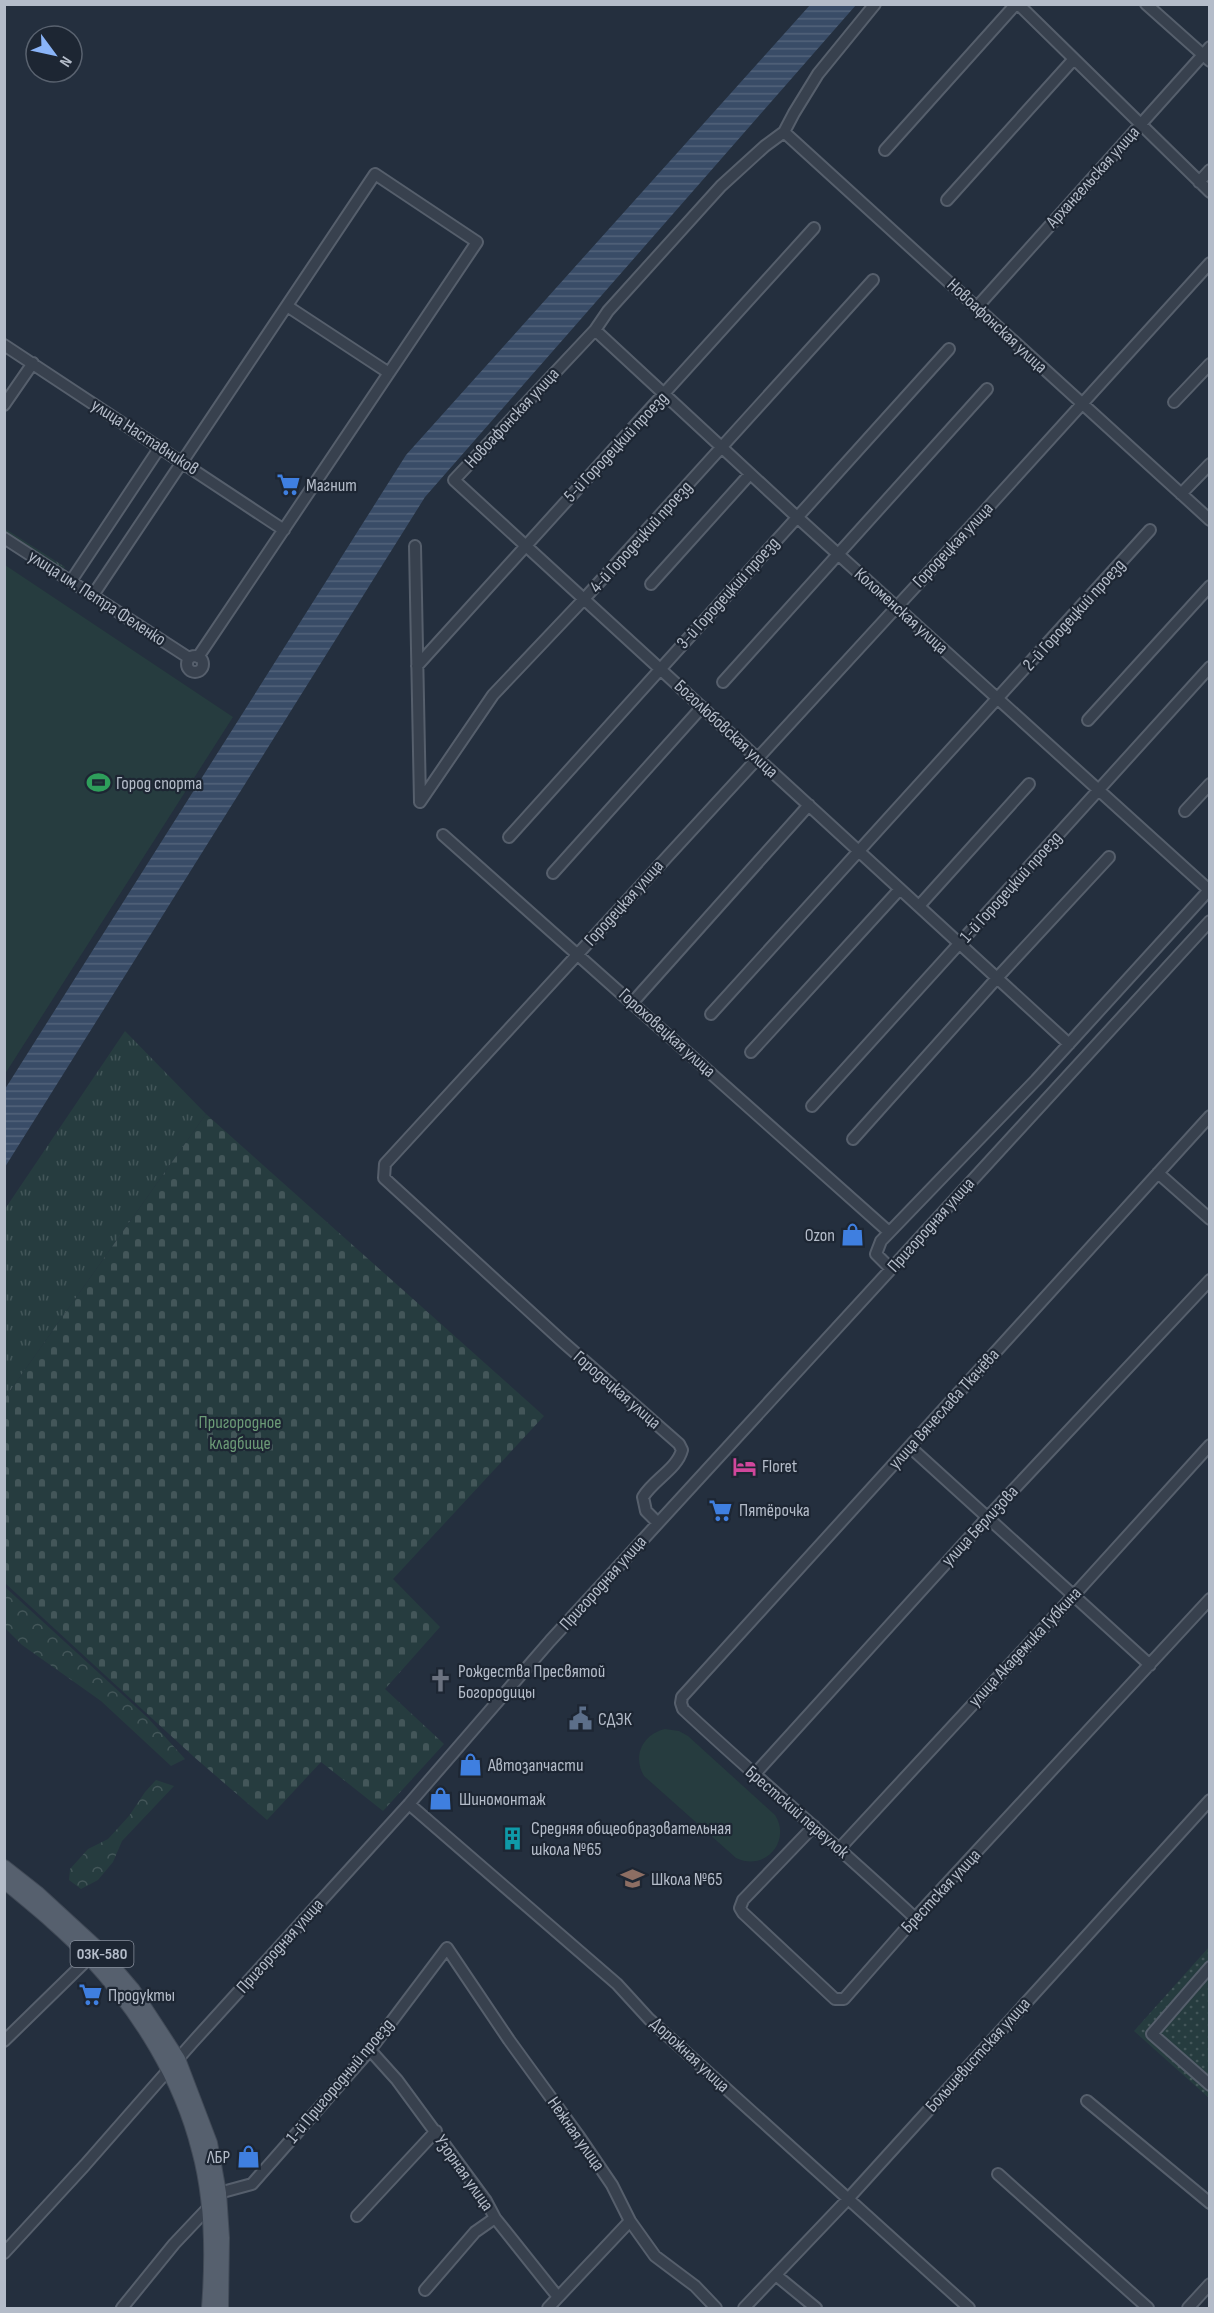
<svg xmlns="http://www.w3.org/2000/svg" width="1214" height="2313" viewBox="0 0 1214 2313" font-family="'Sofia Sans Condensed',sans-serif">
<defs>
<pattern id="grass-tufts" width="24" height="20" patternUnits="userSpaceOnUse" patternTransform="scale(1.5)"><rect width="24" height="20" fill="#263c3f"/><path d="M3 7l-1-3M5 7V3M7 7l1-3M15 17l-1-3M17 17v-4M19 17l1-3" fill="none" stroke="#435659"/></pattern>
<pattern id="forest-crowns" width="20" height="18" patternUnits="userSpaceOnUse" patternTransform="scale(1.5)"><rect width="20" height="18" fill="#263c3f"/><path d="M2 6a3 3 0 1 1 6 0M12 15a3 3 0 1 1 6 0" fill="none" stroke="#435659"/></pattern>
<pattern id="cemetery-stones" width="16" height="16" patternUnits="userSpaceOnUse" patternTransform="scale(1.5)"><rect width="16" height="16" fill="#263c3f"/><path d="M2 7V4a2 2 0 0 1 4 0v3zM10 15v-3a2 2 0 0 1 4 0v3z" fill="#435659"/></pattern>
<pattern id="park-dots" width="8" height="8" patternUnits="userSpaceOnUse" patternTransform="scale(1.5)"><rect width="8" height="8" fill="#263c3f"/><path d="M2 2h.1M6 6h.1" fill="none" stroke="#435659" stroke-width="1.8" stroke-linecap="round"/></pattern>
<pattern id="water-rules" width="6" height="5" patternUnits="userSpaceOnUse" patternTransform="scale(1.5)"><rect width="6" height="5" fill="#394c67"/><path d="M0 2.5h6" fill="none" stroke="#53647b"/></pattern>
</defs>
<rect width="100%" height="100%" fill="#242f3e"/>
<path fill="url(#grass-tufts)" d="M4 528 65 567 63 570 5 532Z
M125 1031 206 1114 5 1398V1209Z"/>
<path fill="url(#forest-crowns)" d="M5 1587 148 1718 185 1759 171 1766 101 1701 22 1645 5 1628Z
M156 1780 174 1786 122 1841 113 1862 98 1880 81 1889 69 1880 70 1869 88 1849 108 1839 129 1816 145 1792Z"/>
<path fill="url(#cemetery-stones)" d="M206 1114 544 1416 393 1579 440 1627 385 1689 444 1744 383 1811 321 1762 267 1820 194 1757 5 1583V1398Z"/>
<path fill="url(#park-dots)" d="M1209 1947V2098L1134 2031Z"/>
<path fill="#263c3f" d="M5 565 233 717 5 1074Z
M665 1729 679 1731 688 1736 775 1815C792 1842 764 1872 736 1858L644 1776C632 1756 643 1734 665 1729Z"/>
<path fill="url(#water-rules)" d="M810 5H856L425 497 5 1167V1089L406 455Z"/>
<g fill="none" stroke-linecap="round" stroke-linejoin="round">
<defs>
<path id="minor" d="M875 4 818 74 794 113 784 132 765 146 721 186 608 311 595 330 454 480 1069 1044
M1018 4 1210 192
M1146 4 1210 61
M784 132 1210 520
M885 150 1016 4
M1199 182 1210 170
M947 200 1073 60
M287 306 389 373
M977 307 1210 47
M595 330 797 517 1209 890
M4 345 284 530
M1174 402 1210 364
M4 405 33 363
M1181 494 1210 464
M4 538 189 658
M415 546 420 802
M71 581 160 447
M651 584 750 474
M93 595 375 174 477 242 198 657
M187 664a8 8 0 1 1 16 0a8 8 0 1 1-16 0Z
M417 666 814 228
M723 682 987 389
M1088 720 1210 586
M420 802 493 695 584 599 873 280
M1185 811 1210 784
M443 835 889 1232
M509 837 949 349
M553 873 702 707
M919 906 1029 784
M633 1002 809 805
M711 1014 1150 530
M751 1052 900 889
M812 1106 1210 667
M853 1139 997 978 1109 857
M1158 1173 1210 1219
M891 1269 876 1254 881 1241 1036 1080 1210 889
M910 1447 1150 1665
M658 1523 646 1511 643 1497C653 1480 677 1469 682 1450L679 1444 563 1342 384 1178 385 1164 983 513 1210 263
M754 1775 987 1518 1210 1280
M409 1804 617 1984 649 2019 969 2308
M814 1826 743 1900 740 1908 743 1913 835 1999H844L915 1918 1210 1599
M840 1848 1074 1595 1210 1445
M915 1918C839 1847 759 1780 683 1709L681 1703 682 1697 1210 1116
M1210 1967 1152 2034 1210 2085
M4 2041 90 1957
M370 2050 397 2080 486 2201 495 2218 558 2297
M1087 2101 1210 2203
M998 2174 1148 2308
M219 2193 252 2184 370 2050 447 1948 509 2040 578 2135 612 2185 630 2221 655 2256 695 2286 716 2308
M357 2216 436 2131
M4 2253 85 2165 192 2043 409 1804 550 1641 1210 921
M777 2276 816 2308
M425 2290 475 2232 495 2218
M122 2308 174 2244 209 2207
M548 2308 630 2221
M744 2308 847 2200 1210 1800
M1188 2308 1210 2284"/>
<path id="major" d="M4 1867 37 1893 98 1949 133 1990 178 2059 210 2143 219 2193 222 2238 221 2308
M4 1881C33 1905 64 1930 89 1957 139 2011 181 2078 199 2150 213 2201 213 2256 209 2308"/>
</defs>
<use href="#minor" stroke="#565f6c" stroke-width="14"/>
<use href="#major" stroke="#414a57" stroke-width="16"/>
<use href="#minor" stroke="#38414e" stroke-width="10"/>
<use href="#major" stroke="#56606e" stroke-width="14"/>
</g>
<defs>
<symbol id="supermarket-bare" viewBox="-9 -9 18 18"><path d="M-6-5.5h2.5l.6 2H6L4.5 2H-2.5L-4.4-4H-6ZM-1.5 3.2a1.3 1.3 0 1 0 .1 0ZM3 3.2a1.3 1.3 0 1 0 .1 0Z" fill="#3f7fe0" stroke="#1d2633" stroke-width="2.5" paint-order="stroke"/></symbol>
<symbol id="stadium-bare" viewBox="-9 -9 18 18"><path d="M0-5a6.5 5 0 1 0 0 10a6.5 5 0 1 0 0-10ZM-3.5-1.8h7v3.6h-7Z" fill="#2e9e5b" stroke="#1d2633" stroke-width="2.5" paint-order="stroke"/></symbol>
<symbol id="shop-bare" viewBox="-9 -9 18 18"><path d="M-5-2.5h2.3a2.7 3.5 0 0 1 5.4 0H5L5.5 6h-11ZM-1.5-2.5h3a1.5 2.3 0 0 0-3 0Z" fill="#3f7fe0" stroke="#1d2633" stroke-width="2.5" paint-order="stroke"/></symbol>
<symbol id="hotel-bare" viewBox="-9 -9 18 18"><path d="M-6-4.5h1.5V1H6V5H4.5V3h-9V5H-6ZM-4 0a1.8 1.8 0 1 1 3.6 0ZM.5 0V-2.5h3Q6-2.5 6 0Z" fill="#d1479c" stroke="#1d2633" stroke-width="2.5" paint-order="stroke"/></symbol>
<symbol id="church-bare" viewBox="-9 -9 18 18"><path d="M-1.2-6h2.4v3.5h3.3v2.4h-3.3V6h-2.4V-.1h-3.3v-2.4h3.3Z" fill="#6b7280" stroke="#1d2633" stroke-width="2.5" paint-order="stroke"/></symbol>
<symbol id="civic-bare" viewBox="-9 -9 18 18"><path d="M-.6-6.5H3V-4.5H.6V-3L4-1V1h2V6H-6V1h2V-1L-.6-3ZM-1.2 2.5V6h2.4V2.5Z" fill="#5c6f8a" stroke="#1d2633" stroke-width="2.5" paint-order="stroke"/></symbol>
<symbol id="building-bare" viewBox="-9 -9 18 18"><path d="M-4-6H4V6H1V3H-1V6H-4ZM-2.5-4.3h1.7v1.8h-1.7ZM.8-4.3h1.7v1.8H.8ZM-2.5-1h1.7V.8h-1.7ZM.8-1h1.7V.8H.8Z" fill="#0f9aa8" stroke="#1d2633" stroke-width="2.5" paint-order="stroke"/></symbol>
<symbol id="school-bare" viewBox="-9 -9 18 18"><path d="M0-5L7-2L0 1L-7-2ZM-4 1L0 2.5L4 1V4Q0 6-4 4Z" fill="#8d6e63" stroke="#1d2633" stroke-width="2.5" paint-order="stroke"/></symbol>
</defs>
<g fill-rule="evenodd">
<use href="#supermarket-bare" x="272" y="468" width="33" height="33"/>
<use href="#stadium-bare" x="82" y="766" width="33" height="33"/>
<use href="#shop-bare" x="836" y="1218" width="33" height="33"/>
<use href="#hotel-bare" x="728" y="1450" width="33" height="33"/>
<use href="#supermarket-bare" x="704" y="1494" width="33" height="33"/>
<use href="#church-bare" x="424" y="1664" width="33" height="33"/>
<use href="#civic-bare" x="564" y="1702" width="33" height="33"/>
<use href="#shop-bare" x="454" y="1748" width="33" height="33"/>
<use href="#shop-bare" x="424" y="1782" width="33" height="33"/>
<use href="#building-bare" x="496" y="1822" width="33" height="33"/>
<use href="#school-bare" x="616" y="1862" width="33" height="33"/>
<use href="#supermarket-bare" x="74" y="1978" width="33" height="33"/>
<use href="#shop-bare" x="232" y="2140" width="33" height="33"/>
</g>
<g text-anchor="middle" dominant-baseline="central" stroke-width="4.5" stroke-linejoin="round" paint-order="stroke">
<rect fill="#1d2633" stroke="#878f9c" stroke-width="1.5" x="70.5" y="1941" width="63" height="26" rx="4.5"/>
<g font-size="16" font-weight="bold" fill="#b4bcc9">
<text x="102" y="1954">03К-580</text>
</g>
<g font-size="18" fill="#b4bcc9" stroke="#1d2633">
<text transform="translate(1093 177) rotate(-48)">Архангельская улица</text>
<text transform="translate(997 326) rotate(43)">Новоафонская улица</text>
<text transform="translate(512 418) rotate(-47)">Новоафонская улица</text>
<text transform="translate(145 437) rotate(33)">улица Наставников</text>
<text transform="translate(616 447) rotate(-47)">5-й Городецкий проезд</text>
<text transform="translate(641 537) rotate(-48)">4-й Городецкий проезд</text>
<text transform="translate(953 545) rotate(-47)">Городецкая улица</text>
<text transform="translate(728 593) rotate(-48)">3-й Городецкий проезд</text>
<text transform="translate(97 598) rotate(33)">улица им. Петра Феленко</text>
<text transform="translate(901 611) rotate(42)">Коломенская улица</text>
<text transform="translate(1074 615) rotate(-48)">2-й Городецкий проезд</text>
<text transform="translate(726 729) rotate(43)">Боголюбовская улица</text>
<text transform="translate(1011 887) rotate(-48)">1-й Городецкий проезд</text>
<text transform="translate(624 903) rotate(-48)">Городецкая улица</text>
<text transform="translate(667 1033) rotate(42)">Гороховецкая улица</text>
<text transform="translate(931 1225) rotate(-48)">Пригородная улица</text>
<text transform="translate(617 1390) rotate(41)">Городецкая улица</text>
<text transform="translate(944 1409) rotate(-48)">улица Вячеслава Ткачёва</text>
<text transform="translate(980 1526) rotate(-47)">улица Берлизова</text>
<text transform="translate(603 1583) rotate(-48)">Пригородная улица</text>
<text transform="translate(1025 1647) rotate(-47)">улица Академика Губкина</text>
<text transform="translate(797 1812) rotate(41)">Брестский переулок</text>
<text transform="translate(941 1891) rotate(-47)">Брестская улица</text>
<text transform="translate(280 1946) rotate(-48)">Пригородная улица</text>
<text transform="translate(690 2055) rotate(43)">Дорожная улица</text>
<text transform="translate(978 2055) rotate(-48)">Большевистская улица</text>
<text transform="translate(340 2081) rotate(-50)">1-й Пригородный проезд</text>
<text transform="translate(576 2134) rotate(55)">Нежная улица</text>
<text transform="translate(464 2173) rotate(55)">Узорная улица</text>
</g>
<g font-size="18" fill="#b4bcc9" stroke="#1d2633" text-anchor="start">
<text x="306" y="485">Магнит</text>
<text x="116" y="783">Город спорта</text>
<text x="835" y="1235" text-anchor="end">Ozon</text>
<text x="762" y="1466">Floret</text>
<text x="739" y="1510">Пятёрочка</text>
<text x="458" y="1671">Рождества Пресвятой<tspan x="458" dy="21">Богородицы</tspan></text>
<text x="598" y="1719">СДЭК</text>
<text x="488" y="1765">Автозапчасти</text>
<text x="459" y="1799">Шиномонтаж</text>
<text x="531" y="1828">Средняя общеобразовательная<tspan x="531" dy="21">школа №65</tspan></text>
<text x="651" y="1879">Школа №65</text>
<text x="108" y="1995">Продукты</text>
<text x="230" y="2157" text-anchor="end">ЛБР</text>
</g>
<g font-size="18" fill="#6b9a76" stroke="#1d2633">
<text x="240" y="1422">Пригородное<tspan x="240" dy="21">кладбище</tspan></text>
</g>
</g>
<rect width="1214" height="2313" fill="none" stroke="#b4bcc9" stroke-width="12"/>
<g transform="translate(54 54) rotate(123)"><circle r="28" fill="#1d2633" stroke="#59626f" stroke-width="1.5"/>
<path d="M0-4.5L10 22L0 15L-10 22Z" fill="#8ab4f8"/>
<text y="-9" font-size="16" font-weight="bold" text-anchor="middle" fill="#b4bcc9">N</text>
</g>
</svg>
